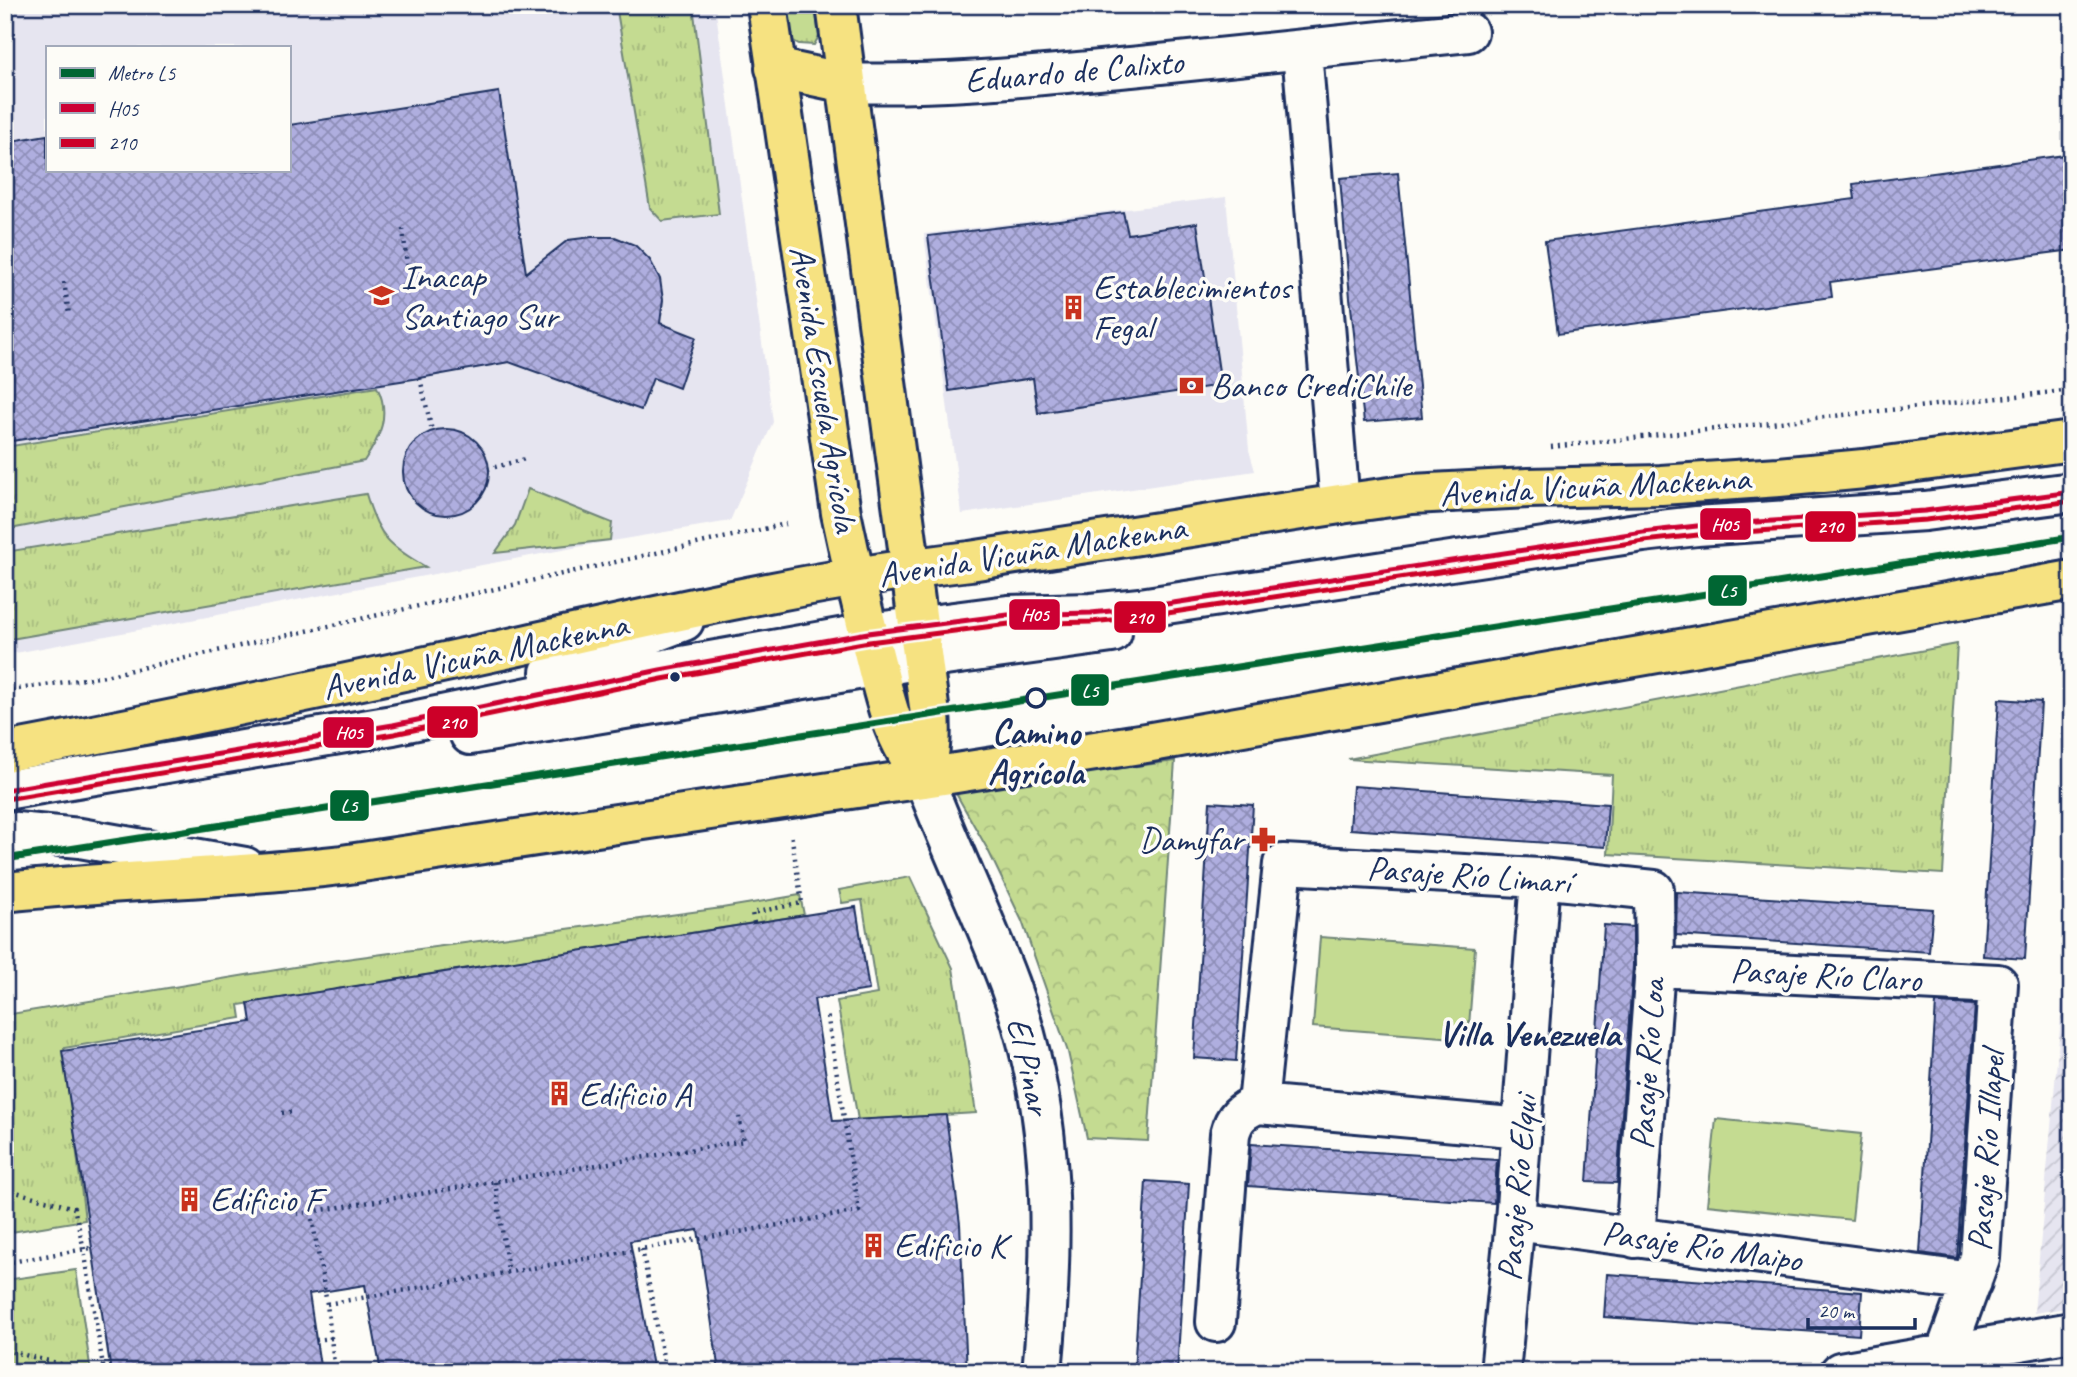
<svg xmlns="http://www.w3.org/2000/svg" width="2077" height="1377" viewBox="0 0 2077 1377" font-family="Caveat,sans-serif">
<defs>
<pattern id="industrial-furrows" width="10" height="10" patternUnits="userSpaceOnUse" patternTransform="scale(1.75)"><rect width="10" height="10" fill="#e6e5f0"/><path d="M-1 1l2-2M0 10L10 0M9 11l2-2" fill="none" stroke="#c5c5d0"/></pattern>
<pattern id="grass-tufts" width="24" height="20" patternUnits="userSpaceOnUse" patternTransform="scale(1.75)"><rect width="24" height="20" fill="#c4db91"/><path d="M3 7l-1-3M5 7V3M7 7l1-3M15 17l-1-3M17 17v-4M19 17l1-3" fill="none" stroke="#a8bc7f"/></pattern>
<pattern id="forest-crowns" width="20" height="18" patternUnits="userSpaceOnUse" patternTransform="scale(1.75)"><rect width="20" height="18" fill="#c4db91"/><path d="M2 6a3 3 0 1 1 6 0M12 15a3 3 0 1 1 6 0" fill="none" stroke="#a8bc7f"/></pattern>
<pattern id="building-cross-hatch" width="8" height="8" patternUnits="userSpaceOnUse" patternTransform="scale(1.75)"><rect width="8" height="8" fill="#afaedf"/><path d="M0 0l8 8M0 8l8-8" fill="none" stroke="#8e8eb8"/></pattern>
</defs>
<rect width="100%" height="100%" fill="#fdfcf7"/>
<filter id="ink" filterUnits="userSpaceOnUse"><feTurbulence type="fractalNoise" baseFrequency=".0143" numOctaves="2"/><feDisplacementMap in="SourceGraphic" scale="14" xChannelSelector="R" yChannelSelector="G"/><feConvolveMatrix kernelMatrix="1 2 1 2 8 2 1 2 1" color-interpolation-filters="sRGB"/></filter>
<g filter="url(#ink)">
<path fill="#e6e5f0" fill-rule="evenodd" d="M5 5H715L773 422 730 521 594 544 5 655ZM47 47H289V170H47Z
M1226 197 1249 450 1255 471 962 514 924 234Z"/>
<path fill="url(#industrial-furrows)" d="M2072 896V1307L2034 1313Z"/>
<path fill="url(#grass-tufts)" stroke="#708578" stroke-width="2" d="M616 5H693L719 214 662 221 650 208Z
M786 5H815L819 36 814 45 799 44 790 39Z
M377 387C391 414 380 438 364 461L5 530V447Z
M528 489 612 523 610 540 495 553 515 525Z
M366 494C378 536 389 546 426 567L5 640V552Z
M1957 644 1943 874 1608 854 1612 775 1348 759Z
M910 877 953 968 976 1113 858 1120 837 1001 877 994 862 900 842 903 839 890Z
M800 895 804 915 239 1005 241 1018 64 1048 85 1220 5 1233V1015L331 961 722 908Z
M76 1270 91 1372H5V1280Z"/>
<path fill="url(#forest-crowns)" stroke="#708578" stroke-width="2" d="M1175 761 1148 1141 1087 1138 1068 1052 1022 921 988 850 954 790Z"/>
<path fill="#c4db91" stroke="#708578" stroke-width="2" d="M1320 937 1475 948 1468 1039 1313 1027Z
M1716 1119 1861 1134 1852 1220 1707 1205Z"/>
<path fill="url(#building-cross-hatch)" stroke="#1b2f5e" stroke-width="2" d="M499 92 526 273 568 240 592 237H615L635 245 650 260 660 279 663 300 660 323 696 337 679 388 653 378 641 410 509 362 420 378 5 442V142L47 135V170H289V125Z
M2072 154V250L1830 282 1832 297 1558 334 1545 241 1855 199 1853 184Z
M1398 173 1422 417 1364 422 1350 298 1340 178Z
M1123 212 1128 234 1197 223 1221 385 1038 413 1033 378 949 391 928 236Z
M403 472a43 43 0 1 1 86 0a43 43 0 1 1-86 0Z
M1999 699 2041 702 2025 959 1983 956Z
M1353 786 1608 804 1605 847 1350 829Z
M1210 802 1253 805 1236 1061 1194 1058Z
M1677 892 1933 909 1929 952 1676 935Z
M856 907 869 990 814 999 833 1121 946 1115 960 1224 967 1372H719L698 1230 630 1241 654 1372H381L365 1285 309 1294 321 1372H111L62 1051 251 1022 248 1003Z
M1604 925 1633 927V966L1617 1183 1587 1182Z
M1936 1003 1975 1005 1957 1258 1920 1253Z
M1251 1144 1497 1160 1494 1203 1248 1186Z
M1146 1181 1189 1184 1177 1372H1134Z
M1607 1274 1862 1292 1859 1335 1604 1317Z"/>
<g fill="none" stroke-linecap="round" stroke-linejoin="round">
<defs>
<path id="minor" d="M1302 51 1340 504
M846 83C941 86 1036 76 1131 67 1244 56 1356 44 1468 32
M550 672 684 621
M470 735 923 659 1112 633
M924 778C950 848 983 914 1009 984 1056 1112 1055 1238 1042 1372
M5 790 393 725 660 670 868 633 1008 615 1091 613 1140 608 1643 532 1697 526 1925 511 2072 492
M5 831 80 838 245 867
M1655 967 1998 984 1980 1258 1945 1354 1944 1372
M1258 1104 1522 1128
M1515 1221 1972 1282
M1216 1322 1230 1134C1234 1118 1242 1110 1258 1104L1283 864 1540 878 1654 890 1655 967 1635 1238
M1500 1372 1515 1221 1540 878
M1840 1372 2072 1332"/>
<path id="major" d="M767 5 841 513C851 560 862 608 874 655 886 702 892 738 924 778
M836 5 930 714C932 736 930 757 924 778
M775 68 846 83
M5 752C180 719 354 682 528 644 674 612 821 578 970 561L1340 504 1412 494 1528 488 1661 485 1779 477 1864 469 2072 441
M5 892C117 880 230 878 342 865L924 778 1146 743 2072 580"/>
</defs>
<use href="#minor" stroke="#1b2f5e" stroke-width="44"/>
<use href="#major" stroke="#1b2f5e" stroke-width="44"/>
<path stroke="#1b2f5e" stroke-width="4.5" stroke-dasharray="2 5" stroke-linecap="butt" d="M403 229 407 265
M64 282 69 314
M420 378 432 431
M1551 447 2072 390
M488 469 525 459
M5 691 105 676 786 524
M754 923 752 913 802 903 791 833
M282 1113 292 1112
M495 1182 508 1271
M5 1189 74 1208 84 1249 104 1372
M311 1212 327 1304 335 1372
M297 1214 744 1141 739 1117
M642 1249 666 1372
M5 1263 91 1248
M327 1304 859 1211 827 1013
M316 1340 332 1338
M5 1350 92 1372"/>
<use href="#minor" stroke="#fdfcf7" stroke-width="38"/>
<use href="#major" stroke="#f6e281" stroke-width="38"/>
<defs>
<path id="bus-1" d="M5 790 393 725 660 670 868 633 1008 615 1091 613 1140 608 1643 532 1697 526 1925 511 2072 492"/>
<path id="bus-2" d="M6 799 394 734 662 679 869 642 1009 624 1091 622 1141 617 1644 541 1698 535 1926 520 2072 501"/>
</defs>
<use href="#bus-1" stroke="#fdfcf7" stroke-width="10"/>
<use href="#bus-2" stroke="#fdfcf7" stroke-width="10"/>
<use href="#bus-1" stroke="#c03" stroke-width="5"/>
<use href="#bus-2" stroke="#cc0028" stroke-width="5"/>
<defs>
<path id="metro-1" d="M5 859 2072 537"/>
</defs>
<use href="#metro-1" stroke="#fdfcf7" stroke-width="12"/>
<use href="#metro-1" stroke="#063" stroke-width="7"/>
</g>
</g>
<defs>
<symbol id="university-bare" viewBox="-9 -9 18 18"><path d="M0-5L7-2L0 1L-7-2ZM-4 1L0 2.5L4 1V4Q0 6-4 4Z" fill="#c8321e" stroke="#fdfcf7" stroke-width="2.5" paint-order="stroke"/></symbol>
<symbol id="building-bare" viewBox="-9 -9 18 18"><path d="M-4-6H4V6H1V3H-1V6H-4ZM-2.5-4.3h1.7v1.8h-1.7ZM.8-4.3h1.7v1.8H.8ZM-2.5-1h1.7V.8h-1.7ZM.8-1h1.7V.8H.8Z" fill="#c8321e" stroke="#fdfcf7" stroke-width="2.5" paint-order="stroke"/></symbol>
<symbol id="bank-bare" viewBox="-9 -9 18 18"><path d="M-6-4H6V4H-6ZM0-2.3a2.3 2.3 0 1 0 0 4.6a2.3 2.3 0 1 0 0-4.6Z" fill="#c8321e" stroke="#fdfcf7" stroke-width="2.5" paint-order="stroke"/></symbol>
<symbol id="pharmacy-bare" viewBox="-9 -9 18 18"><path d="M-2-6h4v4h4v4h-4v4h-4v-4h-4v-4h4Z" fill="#c8321e" stroke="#fdfcf7" stroke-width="2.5" paint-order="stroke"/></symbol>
</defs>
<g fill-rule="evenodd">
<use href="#university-bare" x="364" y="278" width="35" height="35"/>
<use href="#building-bare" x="1056" y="290" width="35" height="35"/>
<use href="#bank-bare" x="1174" y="368" width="35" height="35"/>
<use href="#pharmacy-bare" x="1246" y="822" width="35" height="35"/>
<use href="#building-bare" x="542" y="1076" width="35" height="35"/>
<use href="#building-bare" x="172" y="1182" width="35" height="35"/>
<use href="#building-bare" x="856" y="1228" width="35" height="35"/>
</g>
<circle fill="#1b2f5e" stroke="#fdfcf7" stroke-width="2.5" cx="675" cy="677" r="6"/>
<circle fill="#fdfcf7" stroke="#1b2f5e" stroke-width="3.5" cx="1036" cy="698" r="9"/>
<g text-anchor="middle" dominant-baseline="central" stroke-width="7" stroke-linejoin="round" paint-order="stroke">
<g font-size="35" fill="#1b2f5e" stroke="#fdfcf7">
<text transform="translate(1074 71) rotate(-5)">Eduardo de Calixto</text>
<text transform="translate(824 389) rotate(81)">Avenida Escuela Agrícola</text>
<text transform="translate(1595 486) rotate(-3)">Avenida Vicuña Mackenna</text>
<text transform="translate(1032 551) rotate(-9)">Avenida Vicuña Mackenna</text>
<text transform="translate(475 656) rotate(-12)">Avenida Vicuña Mackenna</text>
<text transform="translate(1469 875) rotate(4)">Pasaje Río Limarí</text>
<text transform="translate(1826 975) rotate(3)">Pasaje Río Claro</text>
<text transform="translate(1647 1064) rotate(-86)">Pasaje Río Loa</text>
<text transform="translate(1029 1066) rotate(77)">El Pinar</text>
<text transform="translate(1986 1151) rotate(-86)">Pasaje Río Illapel</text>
<text transform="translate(1517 1188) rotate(-85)">Pasaje Río Elqui</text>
<text transform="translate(1702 1246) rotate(8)">Pasaje Río Maipo</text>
</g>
<g font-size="35" fill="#1b2f5e" stroke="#fdfcf7" text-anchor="start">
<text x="401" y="276">Inacap<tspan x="401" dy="40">Santiago Sur</tspan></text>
<text x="1093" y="287">Establecimientos<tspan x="1093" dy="40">Fegal</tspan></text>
<text x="1211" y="385">Banco CrediChile</text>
<text x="1243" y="839" text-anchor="end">Damyfar</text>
<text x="579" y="1094">Edificio A</text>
<text x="210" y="1199">Edificio F</text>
<text x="894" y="1245">Edificio K</text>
</g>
<g font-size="35" font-weight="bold" fill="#1b2f5e" stroke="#fdfcf7">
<text x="1036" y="732">Camino<tspan x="1036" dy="40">Agrícola</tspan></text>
</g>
<g font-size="37" font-weight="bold" fill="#1b2f5e" stroke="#fdfcf7">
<text x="1529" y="1033">Villa Venezuela</text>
</g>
</g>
<g stroke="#fdfcf7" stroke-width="2.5">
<rect x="1699" y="507" width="53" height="34" rx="7" fill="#c03"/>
<rect x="1804" y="510" width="53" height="33" rx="7" fill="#cc0028"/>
<rect x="1707" y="574" width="41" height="33" rx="7" fill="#063"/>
<rect x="1008" y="598" width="53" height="33" rx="7" fill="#c03"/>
<rect x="1113" y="600" width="54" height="34" rx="7" fill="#cc0028"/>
<rect x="1070" y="673" width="40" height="34" rx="7" fill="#063"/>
<rect x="426" y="705" width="53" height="34" rx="7" fill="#cc0028"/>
<rect x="322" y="716" width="53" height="33" rx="7" fill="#c03"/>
<rect x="329" y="789" width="41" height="33" rx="7" fill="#063"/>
</g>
<g font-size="19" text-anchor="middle" font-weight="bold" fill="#fff">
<text x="1725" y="531">H05</text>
<text x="1830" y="533">210</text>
<text x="1728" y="597">L5</text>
<text x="1035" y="621">H05</text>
<text x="1140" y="624">210</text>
<text x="1090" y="697">L5</text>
<text x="453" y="729">210</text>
<text x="349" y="739">H05</text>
<text x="349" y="812">L5</text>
</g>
<rect width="2077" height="1377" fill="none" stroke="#fdfcf7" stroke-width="28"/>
<rect x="14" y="14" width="2049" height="1349" fill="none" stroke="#1b2f5e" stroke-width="2.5" filter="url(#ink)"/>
<rect x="46" y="46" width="245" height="126" fill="#fdfcf7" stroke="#a3aaba" stroke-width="2"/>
<rect x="60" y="68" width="35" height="10" fill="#006633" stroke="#a3aaba" stroke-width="2"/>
<text x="108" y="80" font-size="21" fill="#1b2f5e">Metro L5</text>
<rect x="60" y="103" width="35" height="10" fill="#cc0033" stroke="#a3aaba" stroke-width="2"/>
<text x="108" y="116" font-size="21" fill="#1b2f5e">H05</text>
<rect x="60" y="138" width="35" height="10" fill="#cc0028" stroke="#a3aaba" stroke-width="2"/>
<text x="108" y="150" font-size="21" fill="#1b2f5e">210</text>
<path d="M1808 1318v10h107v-10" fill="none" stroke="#1b2f5e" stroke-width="3.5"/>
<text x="1818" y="1318" font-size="21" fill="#1b2f5e" stroke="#fdfcf7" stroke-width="5" paint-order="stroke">20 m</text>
</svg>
